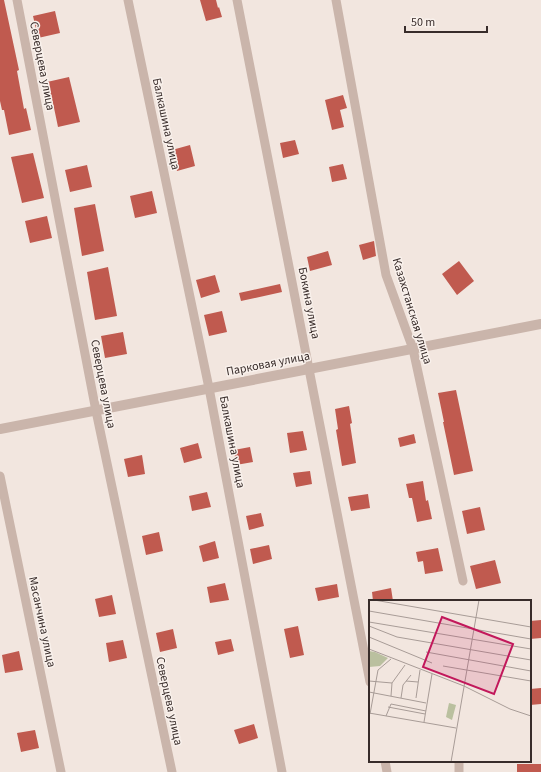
<svg xmlns="http://www.w3.org/2000/svg" width="541" height="772" viewBox="0 0 541 772" font-family="'Source Sans 3',sans-serif">
<rect width="100%" height="100%" fill="#f2e6df"/>
<path fill="#c05a4f" d="M0 0H4L19 70 17 71 24 109 26 108 31 130 9 135 4 110H2L0 101Z
M200 0H216L218 8 219 7 222 17 206 21Z
M55 11 60 33 38 38 33 16Z
M69 77 80 122 58 127 53 103 51 104 47 82Z
M343 95 347 108 340 110 344 127 332 130 325 100Z
M295 140 299 154 283 158 280 143Z
M190 145 195 166 177 171 172 150Z
M33 153 44 198 22 203 11 157Z
M343 164 347 179 332 182 329 167Z
M87 165 92 187 70 192 65 170Z
M152 191 157 213 135 218 130 196Z
M95 204 104 251 82 256 74 208Z
M47 216 52 238 30 243 25 221Z
M374 241 376 256 363 260 359 245Z
M328 251 332 265 310 271 307 257Z
M459 261 474 281 457 295 442 274Z
M108 267 117 316 95 320 87 272Z
M215 275 220 292 201 298 196 280Z
M280 284 282 292 241 301 239 293Z
M222 311 227 332 209 336 204 315Z
M123 332 127 354 105 358 101 336Z
M456 390 473 471 454 475 443 422H444L438 393Z
M349 406 352 423 350 424 356 463 342 466 336 430 338 429 335 409Z
M303 431 307 450 290 453 287 433Z
M414 434 416 443 400 447 398 438Z
M198 443 202 458 184 463 180 448Z
M250 447 253 462 236 465 234 450Z
M142 455 145 474 128 477 124 459Z
M310 471 312 484 296 487 293 473Z
M423 481 426 501 428 500 432 519 417 522 412 498H409L406 484Z
M207 492 211 507 192 511 189 496Z
M368 494 370 508 351 511 348 497Z
M480 507 485 530 467 534 462 511Z
M261 513 264 526 249 530 246 516Z
M159 532 163 551 146 555 142 536Z
M215 541 219 558 203 562 199 546Z
M269 545 272 559 253 564 250 549Z
M438 548 443 571 425 574 423 561 418 562 416 552Z
M495 560 501 583 476 589 470 566Z
M225 583 229 600 210 603 207 587Z
M337 584 339 597 318 601 315 588Z
M391 588 393 601H373L372 592Z
M112 595 116 614 99 617 95 599Z
M541 620V638L530 639V621Z
M298 626 304 655 290 658 284 629Z
M173 629 177 648 160 652 156 633Z
M231 639 234 651 218 655 215 642Z
M123 640 127 658 109 662 106 643Z
M19 651 23 670 5 673 2 655Z
M541 688V704L530 705V689Z
M254 724 258 738 239 744 234 730Z
M35 730 39 748 21 752 17 733Z
M517 764H541V772H517Z"/>
<g fill="none" stroke-linecap="round" stroke-linejoin="round">
<path stroke="#cab5ab" stroke-width="9" d="M17 0 96 411 172 772
M128 0 209 388 282 772
M237 0 370 682
M336 0 386 275 413 349 463 581
M0 476 61 772
M385 761 387 772
M459 772V761"/>
<path stroke="#cab5ab" stroke-width="10" d="M0 429 541 324"/>
</g>
<g text-anchor="middle" dominant-baseline="central" stroke-width="3" stroke-linejoin="round" paint-order="stroke">
<g font-size="12" fill="#382c2a" stroke="#f9f1ec">
<text transform="translate(42 66) rotate(79)">Северцева улица</text>
<text transform="translate(166 124) rotate(78)">Балкашина улица</text>
<text transform="translate(309 303) rotate(79)">Бокина улица</text>
<text transform="translate(412 311) rotate(73)">Казахстанская улица</text>
<text transform="translate(268 364) rotate(-11)">Парковая улица</text>
<text transform="translate(103 384) rotate(79)">Северцева улица</text>
<text transform="translate(232 442) rotate(79)">Балкашина улица</text>
<text transform="translate(42 622) rotate(78)">Масанчина улица</text>
<text transform="translate(169 701) rotate(78)">Северцева улица</text>
</g>
</g>
<g transform="translate(369 600)">
<rect width="162" height="162" fill="#f2e6df"/>
<path d="M0 51 6 52 19 58 11 66 0 67ZM80 103 87 105 83 120 77 117Z" fill="#bac09f"/>
<path fill="none" stroke="#a89c97" stroke-width="1" d="M5 0 162 27M0 11 162 39M0 22 162 49M0 26 28 37 162 60M0 37 63 63M0 49 95 86M57 52 162 71M74 66 162 81M0 81 23 83M37 81 49 82M95 86 141 109 162 116M0 92 57 103M22 96 23 83 36 65M32 98 34 85 42 75M47 98 51 70M19 107 56 114M0 113 87 128M1 114 9 70 22 59M17 116 22 104 57 111M55 122 63 74M82 162 110 0"/>
<path fill="#c2185b" fill-opacity="0.15" stroke="#c2185b" stroke-width="2" d="M73 17 144 44 125 94 54 67Z"/>
<rect width="162" height="162" fill="none" stroke="#382c2a" stroke-width="2"/>
</g>
<path d="M405 26v6h82v-6" fill="none" stroke="#382c2a" stroke-width="2"/>
<text x="411" y="26" font-size="12" fill="#382c2a" stroke="#f9f1ec" stroke-width="3" paint-order="stroke">50 m</text>
</svg>
